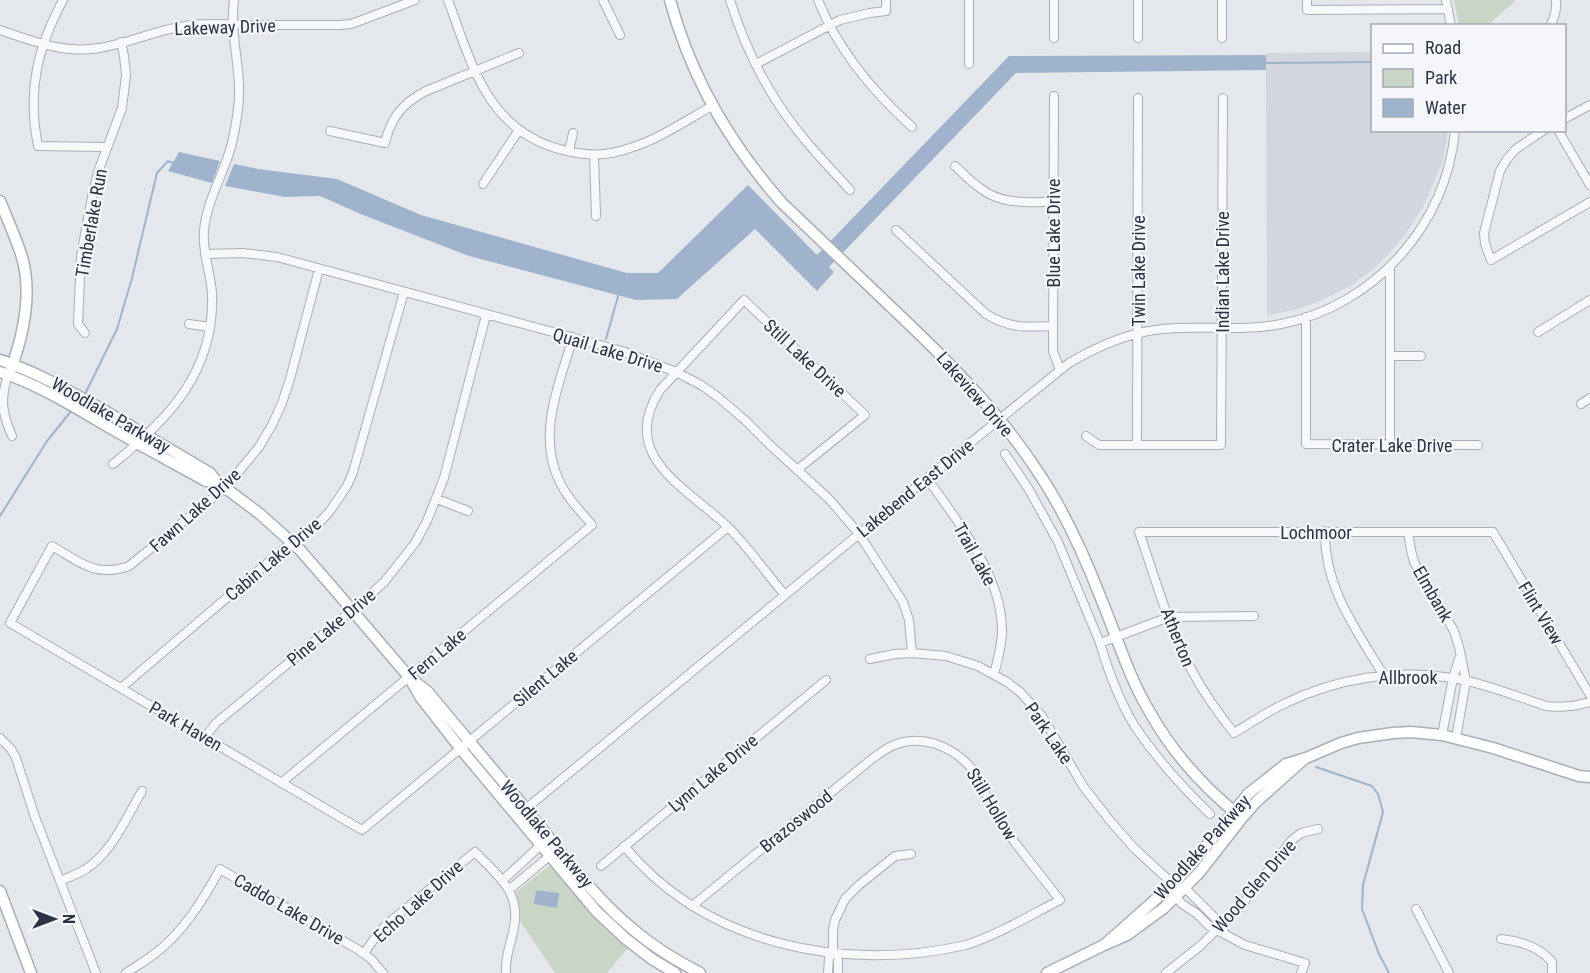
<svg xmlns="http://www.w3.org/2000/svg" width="1590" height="973" viewBox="0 0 1590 973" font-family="'Roboto Condensed',sans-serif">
<rect width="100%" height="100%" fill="#e4e7ec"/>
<path fill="#d2d6de" d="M1372 52V130L1448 131 1443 161 1424 205 1410 228 1390 253 1371 271 1350 286 1320 301 1298 309 1267 316 1266 53Z"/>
<path fill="#c9d6c5" d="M1454 0H1515V1L1488 25 1459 26Z
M551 864 620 938 619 940 628 948 607 973H555L520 921 519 904 515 893Z"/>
<path fill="#9fb4cc" d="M1266 55V70L1016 73 829 267 834 272 817 291 755 229 677 299 636 300 469 256 363 215 320 196 285 197 225 186 234 164 258 169 337 179 421 215 627 273H658L748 185 817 255 1009 56Z
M179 152 220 161 212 183 168 171Z
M536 890 559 893 557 908 534 904Z"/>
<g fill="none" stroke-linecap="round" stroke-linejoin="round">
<path stroke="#9fb4cc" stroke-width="2" d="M1264 63 1372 62
M606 339 619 293
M85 394 117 329 132 278 157 173 168 161 175 164
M0 516 47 441 72 410
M1316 767 1372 786 1378 794 1383 812 1363 885 1362 909 1379 954 1389 973"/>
<defs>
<path id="street" d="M63 0C37 49 27 91 38 146L107 147
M448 0C472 65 488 134 567 151 589 156 608 156 630 148 657 140 687 120 712 106
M603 0 620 35
M730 0C745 48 769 96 801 135 816 154 834 172 850 190
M818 0C838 50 872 91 912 127
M1307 0V10L1448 9
M1446 0 1451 26
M1550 26C1555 17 1557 10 1556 0
M0 30C32 41 64 54 99 48 131 43 160 28 192 25 211 23 229 24 248 25 278 25 309 25 340 25L351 24 362 20 415 0
M1054 38V0
M1138 38V0
M1222 38V0
M756 64 840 20 870 13 886 11V0
M969 64V0
M1054 96 1053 351 1060 370
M1564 119 1590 105
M1544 130 1516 149 1507 159 1500 171 1484 233 1485 244 1491 260 1590 202
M1558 130 1590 185
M330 131 385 143C391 117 403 103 426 91L519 53
M569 151 573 133
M594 155 596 216
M955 166C963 173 971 182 980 188 1001 205 1028 202 1053 202
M483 184 519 130
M896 230 986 314C1011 329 1025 327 1053 326
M205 254 243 253 277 257 622 351 676 372 701 385 718 397 746 421 769 444 830 500 859 534 903 602 909 620 912 653
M1390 267V445
M319 269 290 379 282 403 272 425 259 447 225 488 129 566C95 578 80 562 52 546L10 623 362 830 728 527
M1306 317V444L1478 445
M189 324 210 327
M1538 332 1590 300
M85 333 78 324 81 256 92 197 98 172 122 108 126 75 124 56 121 42
M1390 356H1421
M8 375C0 399 2 413 12 436
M1581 404 1590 398
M1086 436 1099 445H1221L1223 98
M1137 445 1138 98
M1005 454 1028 488 1058 542 1100 643
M113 464C169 419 215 371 212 294 211 273 202 253 204 231 206 204 221 179 229 153 234 139 236 124 238 109 243 72 229 36 234 0
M927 478C958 523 1003 575 1002 633 1001 647 998 660 994 674
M437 499 468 511
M1325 531C1324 588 1356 629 1384 676
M1408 532 1411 550 1414 562 1454 631 1459 647 1466 681 1456 738
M785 595C766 573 749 548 729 528 688 488 617 457 660 390L744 300 865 415 797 470
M870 659 895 654 912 653 946 656 978 666 1007 682 1020 692 1042 716 1083 786 1111 822 1134 848 1173 884 1185 888 1222 925 1225 934
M121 688 291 543 319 523 330 511 347 486 353 472 404 292
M1590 695 1493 532H1139C1155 577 1169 629 1192 671 1204 693 1218 713 1234 733 1251 723 1268 711 1286 703 1337 678 1396 669 1452 678 1484 683 1515 696 1546 706 1562 708 1575 706 1590 702
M1442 735 1453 678 1460 656
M205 737 216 723 367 598 385 581 415 543 427 521 444 478 486 315
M0 738 11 749 16 758 35 817 96 973
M281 783 592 525C584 515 573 504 566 493 533 442 558 389 573 337
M1210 814C1182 787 1156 758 1134 725 1119 700 1108 670 1100 643L1169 617 1254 616
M517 816 927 478 1069 363C1098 346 1129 332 1163 329 1202 325 1242 332 1281 324 1374 306 1447 225 1455 130
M624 846C706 945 844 973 966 945 999 934 1029 916 1060 900L1016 844 1004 827 972 769C953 746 919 732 890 747 884 750 879 754 873 758L692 906
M601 866 826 680
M60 881C69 877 78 874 86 869 113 851 126 818 142 791
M502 881 544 842
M509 890 553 853
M1175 890 1176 897 1182 904 1196 913 1209 926 1245 945 1305 963 1301 973
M1416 909 1449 973
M1501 939C1519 941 1540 947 1552 962V973
M364 953 380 931 392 920 475 852C499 877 523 893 513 932 510 947 505 956 506 973
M837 956 838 959V973
M126 973C135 967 145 961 153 955 183 933 203 900 220 869L357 949 371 959 383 973
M828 973 829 958 833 949V929L835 920 845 899 859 885 895 856 911 854
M1166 973 1200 946 1240 907 1291 841 1301 833 1318 829"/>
<path id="secondary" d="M670 0C691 78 729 143 782 203 818 237 854 272 890 306 945 358 999 411 1040 475 1066 514 1085 557 1102 601 1117 637 1128 675 1148 709 1171 751 1204 788 1242 818
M0 201C7 218 15 236 21 254 33 291 24 333 11 369
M0 360C39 373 71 392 107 412 141 432 175 452 210 473L216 481 260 514 300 550 334 589 409 677 421 698 460 748 597 912 626 939 652 959 675 973
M0 372C40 385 76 408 112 429 143 447 175 464 206 481H216
M414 681 428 692C460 731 493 769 525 808 560 850 592 896 635 931 655 948 677 961 700 973
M0 891 31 973
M1104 945 1173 884 1190 866 1248 794 1286 764 1306 758 1341 743 1358 738 1393 733 1411 732 1442 735 1493 748 1579 776 1590 777
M1047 973 1104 945 1127 935 1164 908 1199 873 1242 818 1256 802 1303 760"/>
</defs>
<use href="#street" stroke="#a9aeb7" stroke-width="10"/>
<use href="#secondary" stroke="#a9aeb7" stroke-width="13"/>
<use href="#street" stroke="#f7f8fa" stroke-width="8"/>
<use href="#secondary" stroke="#fff" stroke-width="10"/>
</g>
<g text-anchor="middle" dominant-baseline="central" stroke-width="4.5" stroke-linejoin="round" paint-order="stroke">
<g font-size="18" fill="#2b3445" stroke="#f4f6f9">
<text transform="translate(225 27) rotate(-2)">Lakeway Drive</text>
<text transform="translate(91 223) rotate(-80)">Timberlake Run</text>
<text transform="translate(1053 233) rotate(-90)">Blue Lake Drive</text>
<text transform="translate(1138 271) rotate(-90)">Twin Lake Drive</text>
<text transform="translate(1222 272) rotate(-90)">Indian Lake Drive</text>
<text transform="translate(608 350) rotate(17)">Quail Lake Drive</text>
<text transform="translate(805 358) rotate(43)">Still Lake Drive</text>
<text transform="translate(975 394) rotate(49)">Lakeview Drive</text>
<text transform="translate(111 415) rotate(30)">Woodlake Parkway</text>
<text x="1392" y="445">Crater Lake Drive</text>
<text transform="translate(915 488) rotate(-39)">Lakebend East Drive</text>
<text transform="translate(195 510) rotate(-42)">Fawn Lake Drive</text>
<text x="1316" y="532">Lochmoor</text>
<text transform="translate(975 554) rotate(61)">Trail Lake</text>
<text transform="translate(273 559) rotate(-40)">Cabin Lake Drive</text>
<text transform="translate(1433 594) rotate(60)">Elmbank</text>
<text transform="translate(1541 613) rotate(59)">Flint View</text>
<text transform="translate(331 627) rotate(-40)">Pine Lake Drive</text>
<text transform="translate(1178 637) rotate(68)">Atherton</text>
<text transform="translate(437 654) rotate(-40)">Fern Lake</text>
<text x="1408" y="677">Allbrook</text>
<text transform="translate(545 678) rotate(-40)">Silent Lake</text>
<text transform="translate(186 726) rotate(30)">Park Haven</text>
<text transform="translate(1049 733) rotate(56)">Park Lake</text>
<text transform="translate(713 773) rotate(-40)">Lynn Lake Drive</text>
<text transform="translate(992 804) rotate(59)">Still Hollow</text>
<text transform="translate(796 821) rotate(-39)">Brazoswood</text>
<text transform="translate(547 834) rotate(50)">Woodlake Parkway</text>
<text transform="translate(1202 847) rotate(-48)">Woodlake Parkway</text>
<text transform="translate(1254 886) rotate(-49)">Wood Glen Drive</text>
<text transform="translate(418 901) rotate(-42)">Echo Lake Drive</text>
<text transform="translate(289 909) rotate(30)">Caddo Lake Drive</text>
</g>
</g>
<rect x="1371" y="24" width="195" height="108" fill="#f4f6f9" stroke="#a4a8b1" stroke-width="1.5"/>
<rect x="1383" y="44" width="30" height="9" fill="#ffffff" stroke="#a4a8b1" stroke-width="1.5"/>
<text x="1425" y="54" font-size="18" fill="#2b3445">Road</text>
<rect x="1383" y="69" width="30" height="18" fill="#c9d6c5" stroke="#a4a8b1" stroke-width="1.5"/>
<text x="1425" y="84" font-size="18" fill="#2b3445">Park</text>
<rect x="1383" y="99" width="30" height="18" fill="#9fb4cc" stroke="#a4a8b1" stroke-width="1.5"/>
<text x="1425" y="114" font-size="18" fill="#2b3445">Water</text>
<g transform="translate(54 919) rotate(90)" stroke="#f4f6f9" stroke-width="4.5" paint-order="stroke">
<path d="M0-4.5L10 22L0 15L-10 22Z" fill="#2b3445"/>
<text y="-9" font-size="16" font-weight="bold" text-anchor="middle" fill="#2b3445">N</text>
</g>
</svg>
